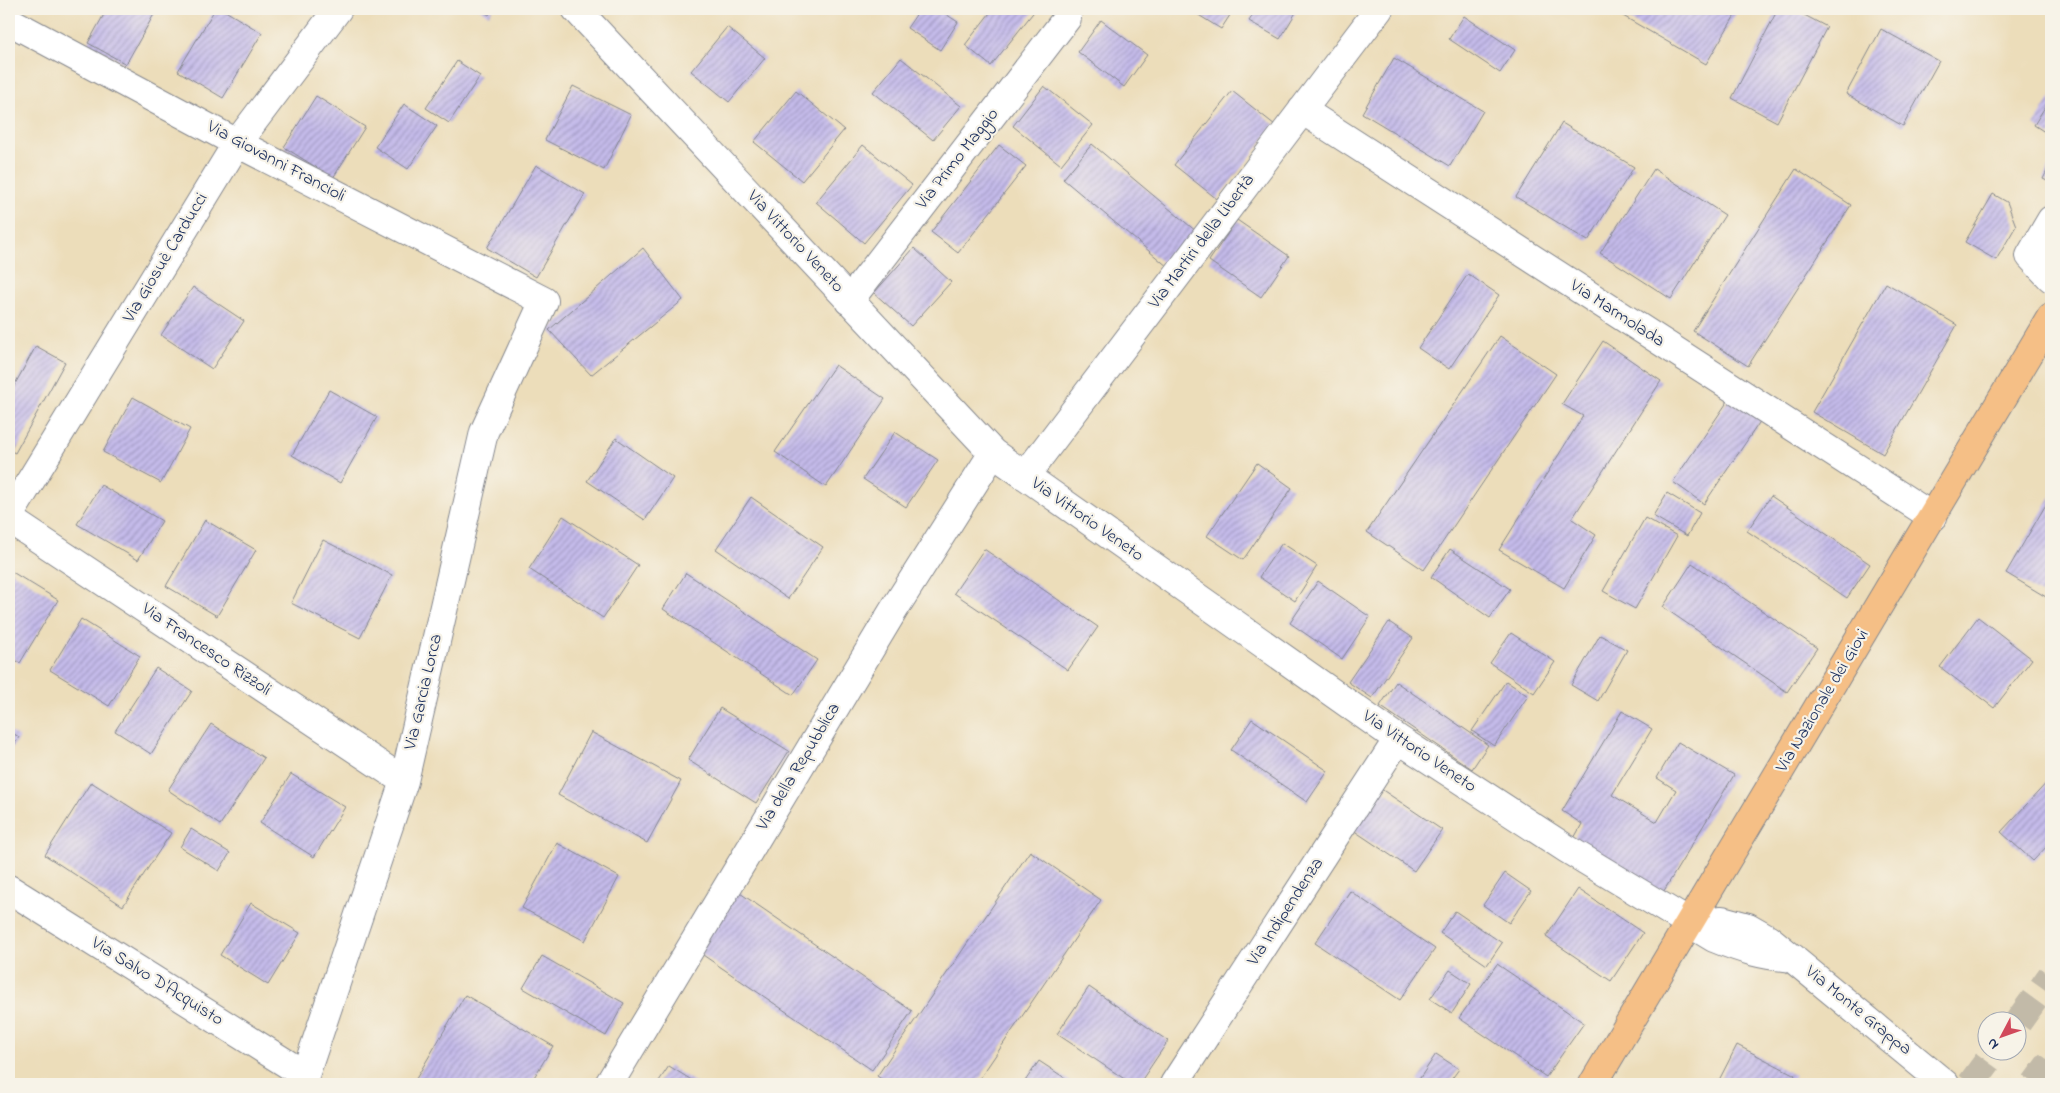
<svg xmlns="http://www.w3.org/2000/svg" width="2060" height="1093" viewBox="0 0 2060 1093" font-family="'Indie Flower',sans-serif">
<defs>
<pattern id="building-hatch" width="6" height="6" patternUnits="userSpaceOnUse" patternTransform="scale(1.25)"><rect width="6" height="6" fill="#c5bbea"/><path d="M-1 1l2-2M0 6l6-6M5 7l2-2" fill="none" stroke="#9f98c1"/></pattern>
</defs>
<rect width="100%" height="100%" fill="#f7f3e8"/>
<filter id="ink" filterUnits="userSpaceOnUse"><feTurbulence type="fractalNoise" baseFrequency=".02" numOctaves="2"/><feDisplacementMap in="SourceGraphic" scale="10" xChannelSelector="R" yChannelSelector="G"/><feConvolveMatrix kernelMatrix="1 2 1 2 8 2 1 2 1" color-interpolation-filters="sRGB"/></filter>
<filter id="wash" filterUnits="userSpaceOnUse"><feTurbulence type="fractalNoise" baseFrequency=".0096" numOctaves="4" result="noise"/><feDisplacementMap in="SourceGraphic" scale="20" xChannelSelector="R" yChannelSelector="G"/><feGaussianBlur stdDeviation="1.12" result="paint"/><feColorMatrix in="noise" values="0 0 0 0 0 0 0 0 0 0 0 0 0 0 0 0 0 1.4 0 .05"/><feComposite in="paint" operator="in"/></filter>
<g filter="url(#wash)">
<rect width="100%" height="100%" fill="#ecddba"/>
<g id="blocks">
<path fill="url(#building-hatch)" d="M107 9H157L126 64 88 43Z
M215 9H222L262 33 223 98 178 71Z
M479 9H493L489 15Z
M920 9H938L958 22 940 50 907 28Z
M993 9H1036L991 66 965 45Z
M1189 9H1234L1221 29Z
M1257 9H1298L1280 39 1249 21Z
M1611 9H1731L1737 12 1706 64Z
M1778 9H1793L1827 27 1777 122 1732 98Z
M1464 16 1515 50 1500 73 1449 39Z
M1101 20 1147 55 1124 87 1078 52Z
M727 27 765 58 729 102 691 71Z
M1881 29 1939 61 1903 126 1846 94Z
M901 58 961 106 933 140 873 92Z
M1394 58 1483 111 1450 166 1362 113Z
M457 61 480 76 449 123 426 108Z
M573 86 631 115 604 170 545 140Z
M1044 86 1093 125 1061 165 1013 126Z
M796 91 844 130 802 181 754 142Z
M1232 91 1275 125 1217 199 1174 165Z
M316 96 365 127 333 178 284 147Z
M2051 97V136L2034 125Z
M404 104 437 126 408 169 375 147Z
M1562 123 1634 167 1588 241 1516 197Z
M1092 144 1197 232 1168 267 1063 179Z
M863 145 912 185 864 243 816 202Z
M999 145 1026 166 958 253 931 232Z
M2051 163V183L2043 179Z
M536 165 585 194 536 277 487 248Z
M1654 169 1725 215 1671 299 1600 253Z
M1796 169 1851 205 1748 366 1693 331Z
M1993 194 2007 202 2016 226 1996 260 1965 242Z
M1237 220 1289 256 1261 297 1209 261Z
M643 248 683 300 591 375 549 330Z
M914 248 951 282 911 326 874 293Z
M1468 274 1499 295 1449 369 1418 348Z
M1886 283 1957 325 1883 454 1812 412Z
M193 287 244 321 212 369 161 335Z
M1500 336 1556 374 1424 570 1367 532Z
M1603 341 1661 381 1572 519 1596 535 1564 588 1499 550 1583 416 1562 404Z
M36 346 65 362 15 453 9 450V395Z
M835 365 885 399 826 487 775 452Z
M329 390 377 417 340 483 292 455Z
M133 397 190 429 161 483 103 452Z
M1730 398 1761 420 1704 504 1673 482Z
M895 432 938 460 906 507 863 479Z
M616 438 673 478 645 520 587 481Z
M1257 463 1292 488 1243 560 1207 536Z
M101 485 162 521 138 560 77 524Z
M1667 493 1700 513 1687 536 1653 516Z
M1771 496 1870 564 1847 598 1747 531Z
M2051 496V600L2006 573Z
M751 497 823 547 788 599 716 549Z
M563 516 638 565 603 618 529 569Z
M1645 518 1677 536 1635 609 1603 591Z
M205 520 256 550 217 616 166 586Z
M323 540 392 575 360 638 291 603Z
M1282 543 1317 566 1295 601 1259 577Z
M984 549 1098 627 1068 670 954 593Z
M1450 549 1510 589 1490 618 1431 577Z
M1692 563 1817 648 1787 692 1663 607Z
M9 570 58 600 20 663 9 656Z
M686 573 817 660 793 695 663 609Z
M1318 581 1370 617 1342 659 1290 623Z
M1978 617 2032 659 1994 708 1940 667Z
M81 619 140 656 109 706 50 670Z
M1389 622 1413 638 1372 698 1348 682Z
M1511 633 1555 662 1534 693 1490 663Z
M1600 635 1627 650 1598 701 1571 685Z
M156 668 192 691 151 754 115 731Z
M1506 681 1528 696 1494 746 1472 731Z
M1396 682 1488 745 1472 769 1380 706Z
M720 708 789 751 756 803 688 760Z
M1622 711 1652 729 1612 795 1657 822 1676 790 1657 778 1678 742 1734 775 1662 894 1573 840 1582 824 1562 811Z
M1252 719 1328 771 1307 802 1231 750Z
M211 724 264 758 220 825 168 790Z
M9 731 19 737 9 753Z
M591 732 681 781 647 843 558 795Z
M291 774 345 807 314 857 260 823Z
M2051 778V842L2033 861 2001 832Z
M91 782 171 833 123 906 45 855Z
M1381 789 1442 830 1414 871 1353 830Z
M191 829 230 853 219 871 180 847Z
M557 843 619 877 585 941 522 908Z
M1030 851 1101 900 976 1084H889L877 1076Z
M1505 873 1531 891 1509 923 1483 905Z
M1578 889 1643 933 1611 981 1546 937Z
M737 891 912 1011 872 1070 697 951Z
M1350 891 1435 949 1400 1000 1315 943Z
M251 903 300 933 268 985 220 955Z
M1455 911 1502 943 1487 965 1440 933Z
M542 956 624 1003 606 1036 523 988Z
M1497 964 1584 1023 1546 1077 1459 1018Z
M1450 970 1471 984 1452 1013 1430 999Z
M1089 987 1168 1041 1139 1084H1132L1057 1034Z
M465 995 553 1046 530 1084H413Z
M1737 1045 1795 1075 1790 1084H1717Z
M1436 1054 1459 1069 1448 1084H1423L1418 1081Z
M1039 1061 1074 1084H1023Z
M669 1066 698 1084H657Z"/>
</g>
</g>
<g filter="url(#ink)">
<use href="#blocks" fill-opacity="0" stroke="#84868c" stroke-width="1"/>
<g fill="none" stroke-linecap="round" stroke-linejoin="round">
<path stroke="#c2baa8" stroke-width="28" stroke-dasharray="28 14" stroke-linecap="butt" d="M2018 1022 2051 976
M1971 1084 1996 1050
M2035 1084 2051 1062"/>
<defs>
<path id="minor" d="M576 9 993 453 1398 739 1567 849 1714 938C1743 950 1762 955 1793 958
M9 21 237 143 544 301 484 432 404 781 302 1084
M1302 110 1933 517
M2051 220 2030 256 2051 278
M849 301 1067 18
M1025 476 1379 9
M9 516 237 143 338 9
M9 519 404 781
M9 889 305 1075
M1690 923 1722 920 1748 927 1769 939 1945 1084
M609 1084 893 611 993 453
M1174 1084 1398 739"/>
<path id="major" d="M1593 1084 2051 317"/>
</defs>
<use href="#minor" stroke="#84868c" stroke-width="30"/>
<use href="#major" stroke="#84868c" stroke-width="30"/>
<use href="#minor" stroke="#fff" stroke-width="28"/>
<use href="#major" stroke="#f5bf86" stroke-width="28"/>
</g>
</g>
<g text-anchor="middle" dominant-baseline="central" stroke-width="4.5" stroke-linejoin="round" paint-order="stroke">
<g font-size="18" fill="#1b2f5e" stroke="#f7f3e8">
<text transform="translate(958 159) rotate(-52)">Via Primo Maggio</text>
<text transform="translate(276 162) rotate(28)">Via Giovanni Francioli</text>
<text transform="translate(795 242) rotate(47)">Via Vittorio Veneto</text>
<text transform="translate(1202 242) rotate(-53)">Via Martiri della Libertà</text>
<text transform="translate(166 258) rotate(-59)">Via Giosuè Carducci</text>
<text transform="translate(1617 314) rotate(33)">Via Marmolada</text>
<text transform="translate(1087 520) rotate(35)">Via Vittorio Veneto</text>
<text transform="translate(206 650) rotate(34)">Via Francesco Rizzoli</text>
<text transform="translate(424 692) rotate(-77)">Via Garcia Lorca</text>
<text transform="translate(1823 701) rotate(-59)">Via Nazionale dei Giovi</text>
<text transform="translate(1419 752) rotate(34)">Via Vittorio Veneto</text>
<text transform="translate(799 767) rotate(-59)">Via della Repubblica</text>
<text transform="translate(1286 912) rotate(-57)">Via Indipendenza</text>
<text transform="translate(157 982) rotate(32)">Via Salvo D'Acquisto</text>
<text transform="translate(1858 1011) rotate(39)">Via Monte Grappa</text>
</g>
</g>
<rect width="2060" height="1093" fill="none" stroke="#f7f3e8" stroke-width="30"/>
<g transform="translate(2002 1036) rotate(229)"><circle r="24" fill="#f7f3e8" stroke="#9fa5b1"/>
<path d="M0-4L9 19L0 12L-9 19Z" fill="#d1495b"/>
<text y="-8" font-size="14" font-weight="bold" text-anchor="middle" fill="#1b2f5e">N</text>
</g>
</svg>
